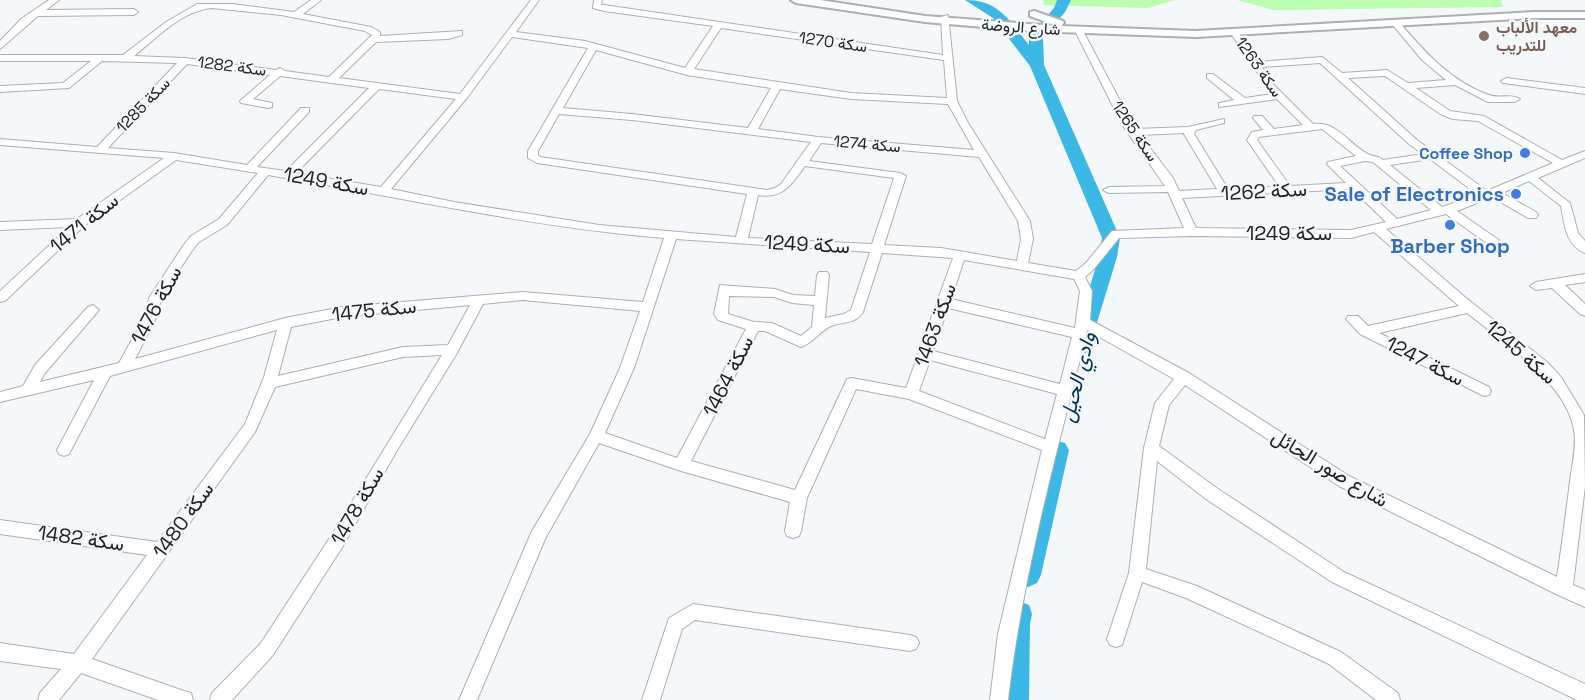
<svg xmlns="http://www.w3.org/2000/svg" width="1585" height="700" viewBox="0 0 1585 700" font-family="'Space Grotesk',Vazirmatn,sans-serif">
<rect width="100%" height="100%" fill="#f5f8fb"/>
<path fill="#bbfeb0" d="M1043 0H1175L1148 8 1044 5Z
M1237 0H1501L1503 7 1273 10Z"/>
<g fill="none" stroke-linecap="round" stroke-linejoin="round">
<path fill="#3cb8e7" fill-rule="evenodd" d="M965 0C999 0 1010 21 1029 45V37L1054 8 1057 0H1071L1065 12 1043 38 1044 65 1120 238 1117 257 1088 352 1081 355 1074 352 1071 347 1099 257 1102 238 1030 66 993 18Z
M1057 441 1065 443 1069 450 1041 575 1037 583 1028 587 1019 583 1015 575 1045 450 1049 443Z
M1019 601 1029 605 1032 614 1030 624 1029 700H1001L1002 624 1009 605Z"/>
<defs>
<path id="minor" d="M49 0H59L46 10 134 9 138 12 134 15 38 16 0 49V41L21 19Z
M311 0H321L303 14 371 27 380 32V36L462 31V35L448 39 376 42 339 78 460 94 531 0H539L516 32 585 41 685 68 713 26 604 11 593 8 594 0H602L601 5H604L943 55 941 17 948 15 957 101 968 123 1030 221 1033 239 1028 263 1076 271 1086 263 1112 231 1184 228 1168 192 1109 193 1103 190 1109 187 1165 186 1123 126 1075 31 1076 29 1083 31 1135 129 1188 127 1224 119V123L1196 130 1194 134 1228 189 1279 186 1247 140 1252 132 1263 130 1253 118 1254 116H1262L1274 129 1303 125 1277 99 1219 107V103L1234 100 1207 78V74H1213L1245 98 1272 94 1230 32 1231 30H1237L1258 62 1322 57 1342 73 1387 70 1408 83 1446 80 1422 60 1392 24 1399 22C1424 51 1451 82 1489 95 1499 99 1511 93 1520 99L1515 102H1488L1455 85 1416 88 1450 111 1484 116 1562 160 1585 151V158L1538 178 1570 203 1578 233 1585 241V253C1566 246 1564 223 1561 206L1529 181 1502 193 1536 212 1538 215 1536 218H1528L1492 197 1457 211 1503 243 1505 246 1503 249H1495L1446 214 1386 229 1466 298 1547 362 1561 377 1584 415 1585 486 1573 585 1585 590V607L1558 595 1339 486 1185 385 1169 405 1159 446 1218 489 1344 572 1585 684V700H1577L1332 582 1206 499 1157 461 1146 569 1197 586 1341 652 1398 693 1400 700H1376L1329 664 1186 598 1142 582 1122 645 1116 647 1110 645 1107 639 1129 573 1144 448 1155 403 1174 379 1087 330 1073 388 1074 391 1071 395C1045 496 1020 597 1008 700H990L998 634 1042 450 909 399 856 389 807 498 801 531 799 536 793 538 787 536 785 531 790 502 681 471 599 443 545 539 477 700H459L532 531 590 434 620 368 640 311 523 300 483 304 457 353 396 452 343 546 273 655 232 700H210L212 693 261 643 331 536 442 355 403 357 275 387 255 432 92 659 184 691 191 693 193 700H158L81 673 59 700H38L40 693 61 669 0 661V643L74 654 147 555 0 534V520L157 542 245 424 264 377 277 330 110 376 69 454 64 456 59 454 57 450 94 380 0 402V392L23 386 35 365 88 307 93 305 99 310 45 373 40 382 119 363 147 312 149 298 183 246 191 236 219 219 258 173 176 160 84 226 5 301 0 302V291L69 227 0 230V222L77 219 164 158 0 145V139L97 147 177 63 102 61 69 88 0 92V86L63 83 91 61H0V55H123L166 22 197 4H232L294 12ZM212 8 281 15 365 31 372 35 329 77 285 71 280 68 276 70 185 58 134 56C158 37 181 11 212 8ZM721 28 944 60 947 98 851 93 694 69ZM512 37 588 48 528 151V158L537 163 747 194 736 237 599 225 454 202 391 189 466 99ZM596 50 687 75 771 88 748 128 632 114 563 108ZM1320 63 1409 144 1423 154 1383 160C1378 155 1371 157 1366 153 1347 142 1337 121 1313 124L1273 84 1262 67ZM187 64 270 75 240 101 241 103 268 108 272 107V103L253 99 280 76 369 88 286 171 257 167 309 112V108H301L247 165 174 153 108 148ZM1385 76 1442 115 1453 119 1478 121 1553 163 1487 191 1417 140 1348 78ZM379 89 456 99 381 187 296 173ZM780 89 851 99 948 104 974 150 818 137 758 129ZM559 114 632 120 811 142 781 184 775 188 767 190 540 157 538 155V151ZM1322 129 1356 156 1328 162 1327 164 1346 183 1290 186 1257 140 1259 137ZM1184 133V134L1217 189 1179 191 1173 178 1140 135ZM821 143 979 157 1018 221 1021 239 1017 261 941 248 884 245 906 176 900 173 809 161ZM1430 159 1478 195 1442 207 1390 165ZM1365 161 1373 162 1431 210 1397 219 1340 166ZM805 166 894 178 872 244 748 238 758 195C783 199 791 185 805 166ZM268 175C400 197 531 227 664 238L643 302 523 292 342 307 285 318 135 359 159 312 161 298 191 252 199 242 227 225ZM1352 189 1386 222 1351 230 1196 228 1182 198ZM1374 232 1459 306 1368 326 1358 316H1348L1346 319 1360 334 1484 396 1489 395 1491 391 1489 387 1379 333 1467 313C1503 342 1566 382 1574 430 1577 446 1572 465 1570 481 1566 513 1562 545 1557 577L1349 476 1189 373 1090 320 1092 291 1085 277 1094 269 1119 238 1192 236 1351 238ZM676 239 870 252 851 310 844 314 825 318 829 275 827 272H819L817 275 815 296 793 295 775 289 720 285 714 314 718 320 746 329 677 458 605 433 634 368ZM882 253 953 258 906 388 852 378 847 379 795 490 691 461 758 331H765L801 347C813 343 818 333 829 327 841 321 855 325 863 312ZM964 260 1074 279 1080 291 1075 328 951 299ZM729 296 774 297 792 303 814 305 812 327 801 336 772 323 754 322 728 314ZM470 305 448 345 403 347 278 376 291 327 342 317ZM948 308 1072 337 1060 384 933 351ZM930 360 1057 394 1045 439 919 391Z
M1506 78 1585 88V94L1503 83 1501 81Z
M1585 274V282L1565 285 1585 304V316L1580 314 1552 288 1536 290 1530 286 1536 282Z
M693 604 910 635 916 637 919 643 916 649 910 651 695 620 682 629 660 700H642L669 618Z"/>
<path id="major" d="M791 0H820L925 16 1057 26 1030 16V12L1034 11 1063 21 1064 23 1061 26 1196 31 1534 12H1585V18H1534L1196 37 1031 31 925 22 796 3Z"/>
</defs>
<use href="#minor" stroke="#adafb2" stroke-width="2"/>
<use href="#major" stroke="#adafb2" stroke-width="4"/>
<use href="#minor" fill="#fff" fill-rule="evenodd"/>
<use href="#major" fill="#fff" fill-rule="evenodd"/>
</g>
<circle fill="#8d6e63" stroke="#f5f8fb" stroke-width="2" cx="1484" cy="36" r="6"/>
<g fill="#3f7fe0" stroke="#f5f8fb" stroke-width="2">
<circle cx="1525" cy="153" r="6"/>
<circle cx="1516" cy="194" r="6"/>
<circle cx="1450" cy="225" r="6"/>
</g>
<g text-anchor="middle" dominant-baseline="central" stroke-width="5" stroke-linejoin="round" paint-order="stroke">
<g font-size="16" fill="#202122" stroke="#f5f8fb">
<text transform="translate(1021 27) rotate(4)">شارع الروضة</text>
<text transform="translate(833 42) rotate(8)">سكة 1270</text>
<text transform="translate(232 66) rotate(7)">سكة 1282</text>
<text transform="translate(1259 67) rotate(55)">سكة 1263</text>
<text transform="translate(143 105) rotate(-46)">سكة 1285</text>
<text transform="translate(1135 131) rotate(56)">سكة 1265</text>
<text transform="translate(867 144) rotate(5)">سكة 1274</text>
</g>
<g font-size="16" font-weight="bold" fill="#785e54" stroke="#f5f8fb" text-anchor="start">
<text x="1496" y="27">معهد الألباب<tspan x="1496" dy="18">للتدريب</tspan></text>
</g>
<g font-size="16" font-weight="bold" fill="#366cbe" stroke="#f5f8fb" text-anchor="end">
<text x="1513" y="153">Coffee Shop</text>
</g>
<g font-size="20" fill="#202122" stroke="#f5f8fb">
<text transform="translate(326 181) rotate(10)">سكة 1249</text>
<text transform="translate(1264 191) rotate(-3)">سكة 1262</text>
<text transform="translate(84 223) rotate(-39)">سكة 1471</text>
<text x="1289" y="233">سكة 1249</text>
<text transform="translate(807 244) rotate(3)">سكة 1249</text>
<text transform="translate(156 305) rotate(-62)">سكة 1476</text>
<text transform="translate(374 310) rotate(-6)">سكة 1475</text>
<text transform="translate(935 325) rotate(-70)">سكة 1463</text>
<text transform="translate(1521 352) rotate(41)">سكة 1245</text>
<text transform="translate(1425 361) rotate(27)">سكة 1247</text>
<text transform="translate(728 376) rotate(-63)">سكة 1464</text>
<text transform="translate(1330 468) rotate(31)">شارع صور الحائل</text>
<text transform="translate(357 506) rotate(-60)">سكة 1478</text>
<text transform="translate(183 520) rotate(-54)">سكة 1480</text>
<text transform="translate(81 538) rotate(8)">سكة 1482</text>
</g>
<g font-size="20" font-weight="bold" fill="#366cbe" stroke="#f5f8fb" text-anchor="end">
<text x="1504" y="194">Sale of Electronics</text>
<text x="1450" y="246" text-anchor="middle">Barber Shop</text>
</g>
<g font-size="21" font-style="italic" fill="#003548" stroke="#f5f8fb">
<text transform="translate(1077 377) rotate(-76)">وادي الحيل</text>
</g>
</g>
</svg>
